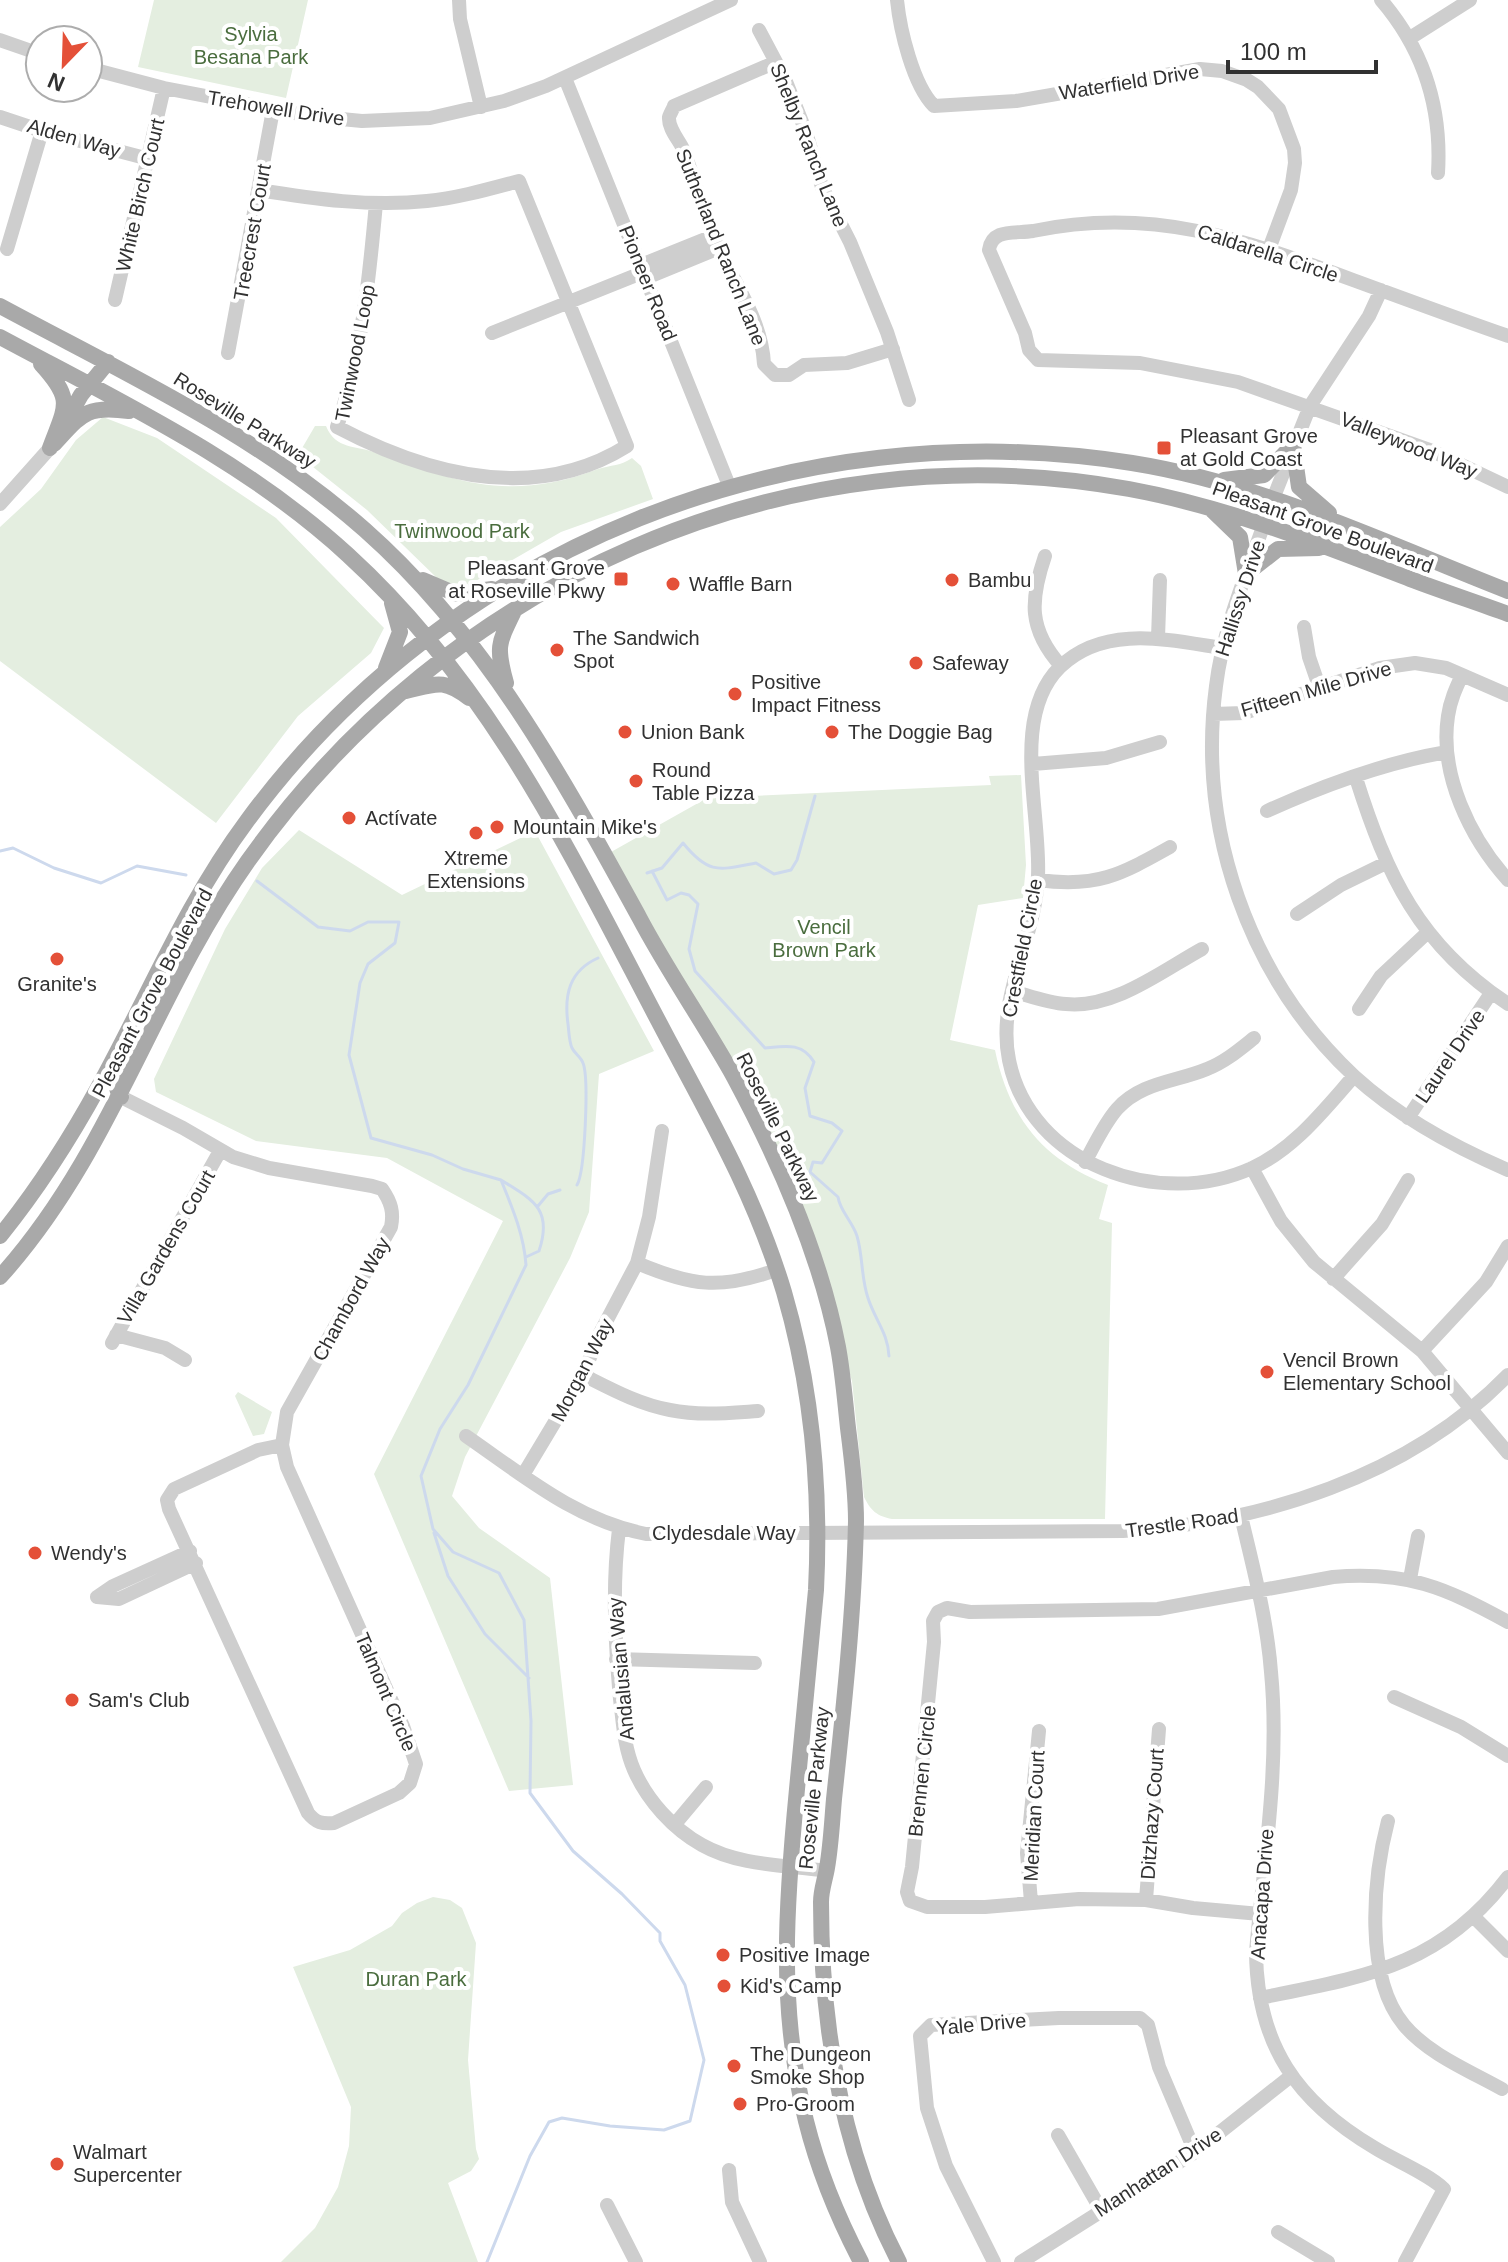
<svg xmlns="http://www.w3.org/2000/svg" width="1508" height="2262" viewBox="0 0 1508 2262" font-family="Arial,sans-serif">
<rect width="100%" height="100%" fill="#fff"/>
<path fill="#e4eee0" d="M154 0H308L286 98 138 67Z
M103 417 157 438 276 518 384 628 371 653 298 716 216 823 0 661V527L41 489 76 440Z
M315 426H326C336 450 355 445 377 453 460 483 510 502 598 469 611 465 621 466 632 458L641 466 653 499 561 532 467 586 453 587 440 581 367 510 298 455Z
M1021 775 1026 865 1023 898 978 905 950 1040 995 1050C1009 1118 1043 1160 1108 1185L1099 1219 1112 1223 1105 1519H892C877 1516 871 1511 864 1497L852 1381 808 1234 611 852 707 798 991 785 989 776Z
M299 830 402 895 535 831 654 1051 599 1074 589 1212 570 1258 465 1457 452 1496 479 1528 550 1578 573 1785 509 1791 374 1474 503 1221 387 1158 256 1141 156 1092 154 1079 225 929 262 868Z
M238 1392 272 1412 264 1434 253 1436 235 1396Z
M433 1897 450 1900 462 1908 476 1943 468 2060 476 2149 479 2159 471 2171 448 2183 478 2262H281L315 2228 338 2187 349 2146 351 2107 293 1967 350 1950 392 1926 402 1913 417 1903Z"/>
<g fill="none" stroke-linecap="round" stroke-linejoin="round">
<path stroke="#cdd9ed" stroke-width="3" d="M0 851 13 848 54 868 101 883 137 866 186 875
M652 871 667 900 681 893 689 895 698 904 689 949 695 971 765 1048C785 1046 802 1042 814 1062L805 1088 810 1116 832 1123 842 1131 822 1163 813 1162 810 1172 838 1197C840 1211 852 1221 857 1236 863 1256 861 1278 868 1298 875 1320 888 1333 889 1356
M647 873 662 868 683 843C709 875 719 870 756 863L774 874 791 870 797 860 815 796
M257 881 318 927 350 931 368 922H399L395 943 368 964 360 983 349 1055 371 1138 432 1155 463 1169 501 1180C512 1207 524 1235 526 1265L468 1385 440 1429 421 1476 433 1529 453 1552 499 1573 524 1620 531 1721 530 1793 573 1851 622 1894 660 1933V1941L685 1985 704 2060 690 2121 664 2130 610 2126 562 2118 549 2122 530 2156 487 2262
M501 1180C533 1200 553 1209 539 1251L526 1257
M577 1185C585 1172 589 1078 583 1063 581 1057 575 1054 572 1048 569 1041 569 1032 568 1024 564 995 569 971 598 958
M538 1206 548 1194 560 1190
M434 1533 448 1576 485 1634 529 1678"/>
<path stroke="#cecece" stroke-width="14" d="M459 0 460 19 481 107
M897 0C900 30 913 85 934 106L1016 101 1200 69 1222 71 1247 80 1258 87 1279 109 1294 149 1295 163 1291 190 1269 249
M1381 0C1424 50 1442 107 1438 173
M759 30 785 79 806 132 822 187 850 242 887 332 909 400
M1410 38 1470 0
M0 40 40 54
M776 62 674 106C674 107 669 116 669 117 668 129 680 141 684 151 695 180 702 210 714 239 732 280 762 319 764 364L775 375H789L804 365 847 363 893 349
M88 68 164 88 310 116 362 121 430 118 504 101 546 86 731 0
M565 78 730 488
M0 117 42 131 149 159
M259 190C314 199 371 207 427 201 458 198 489 189 519 181L627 446C534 504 428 475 337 427 362 352 369 281 376 203
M7 249 42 131
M641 265 713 236
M646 278 719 248
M115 300 164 88
M492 333 644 272
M1508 336C1456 318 1405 299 1353 280 1243 239 1152 206 1033 231 1015 234 992 228 989 250L1025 333 1029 350 1038 360 1140 363 1238 382 1430 450 1508 487
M228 353 273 110
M1273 499 1310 406 1369 316 1381 290
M0 504 50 448
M1264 524C1245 578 1223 629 1216 686 1197 829 1248 977 1354 1076 1399 1117 1452 1146 1508 1170
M1045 556C1030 600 1028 629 1061 666
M1304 627 1309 657 1320 689
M1158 638 1160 580
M1222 648C1169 640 1104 624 1060 667 1010 716 1041 812 1038 876 1036 939 996 996 1009 1060 1030 1165 1160 1210 1252 1168 1294 1149 1324 1110 1354 1076
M1462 675C1456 688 1450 701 1448 716 1439 774 1470 838 1508 880
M1213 714 1244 713 1380 668 1415 663 1446 668 1508 695
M1033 764 1106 758 1160 742
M1356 778C1387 876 1419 945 1508 1004
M1267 811C1322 786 1388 762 1447 752
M1038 880C1097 888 1120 875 1170 847
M1297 914 1341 885 1386 863
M1012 991C1030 996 1048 1003 1066 1004 1114 1009 1162 971 1202 949
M1359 1009 1381 976 1428 932
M121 1097 183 1128 233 1157 269 1168 372 1186 382 1189C391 1202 394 1212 391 1227L287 1412 282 1445 287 1467 403 1726 416 1764 410 1783 399 1793 334 1823C322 1824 316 1823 308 1813L169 1509 167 1500 174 1489 258 1450 282 1445
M1408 1118 1491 993
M1085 1162C1095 1144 1104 1124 1117 1109 1141 1082 1176 1082 1207 1069 1225 1062 1239 1050 1254 1038
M1252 1168 1281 1221 1314 1262 1422 1351 1508 1453
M637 1263C691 1286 720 1290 776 1270
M1333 1279 1382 1224 1408 1180
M116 1335 165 1348 185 1360
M112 1343 220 1151
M1422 1351 1486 1282 1508 1246
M583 1375C611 1389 638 1404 670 1410 699 1416 728 1413 758 1411
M466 1436C524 1476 576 1520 646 1534L1123 1531C1261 1523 1409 1477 1508 1375
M523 1475 583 1375 599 1335 637 1263 649 1217 662 1131
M1241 1516C1253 1567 1267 1619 1271 1672 1280 1765 1264 1860 1256 1952 1257 2045 1297 2102 1375 2148 1396 2161 1427 2173 1444 2189L1405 2262
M619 1529C612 1585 615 1642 620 1699 623 1723 624 1747 634 1770 647 1800 673 1829 702 1845 739 1866 786 1865 827 1871
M1410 1579 1418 1536
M97 1597 119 1599 196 1563
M97 1597 113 1586 190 1551
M616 1659 755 1663
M1394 1697 1461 1727 1508 1756
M1388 1821C1373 1878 1364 1977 1404 2025 1428 2054 1470 2071 1502 2089
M675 1824 706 1787
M1146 1900 1159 1729
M1031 1902 1027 1853 1039 1731
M1260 1914 1193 1908 1146 1900 1079 1899 985 1907H927L910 1901 907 1892 912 1867 934 1642 933 1621 938 1612 947 1608 970 1612 1158 1609 1333 1577C1407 1571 1444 1587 1508 1622
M1474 1917 1508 1951
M1260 1998C1363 1977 1440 1967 1508 1877
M1058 2135 1101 2210
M729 2170 732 2202 760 2262
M607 2205 636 2262
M1278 2232 1328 2262
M994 2262 946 2166 927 2108 920 2036 931 2025 1059 2018H1140L1148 2025 1159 2067 1195 2152
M1021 2262 1195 2152 1291 2076"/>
<path stroke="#a9a9a9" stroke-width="16" d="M0 306C128 375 255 433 365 530 487 638 562 777 639 917 668 972 704 1023 734 1077 779 1161 820 1253 838 1347 843 1374 845 1401 848 1428 852 1459 856 1490 856 1521 854 1613 844 1706 834 1799 832 1822 831 1845 827 1868 825 1880 821 1890 821 1902 821 2026 841 2151 899 2262
M0 337C121 402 246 461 348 555 497 691 576 866 669 1041 714 1125 756 1199 784 1292 812 1388 821 1490 816 1590 810 1657 803 1723 797 1789 786 1903 778 2008 806 2121 818 2169 838 2218 861 2262
M41 364C74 400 66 405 50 448
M65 423 81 395 108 362
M54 444C82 414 86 405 129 411
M1293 445 1299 487 1329 513
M1224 480 1264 475 1293 445
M1212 510 1240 537 1246 574
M1246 574 1278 549 1319 548
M423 580 456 594 492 589
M386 668 400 632 392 603
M506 683C496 647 498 644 514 611
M406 691C436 684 443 678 469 698
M121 1097C109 1080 125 1061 133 1045
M0 1236C38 1189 70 1139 99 1086 148 997 186 903 247 821 450 545 794 410 1132 463 1264 484 1385 543 1508 591
M0 1277C112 1153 153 995 248 861 446 581 787 427 1129 489 1227 507 1317 543 1410 579 1442 591 1475 602 1508 614"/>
</g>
<g fill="#e45038" stroke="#fff" stroke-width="3">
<rect x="1156" y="440" width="16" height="16" rx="4"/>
<rect x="613" y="571" width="16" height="16" rx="4"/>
<circle cx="952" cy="580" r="8"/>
<circle cx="673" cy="584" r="8"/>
<circle cx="557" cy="650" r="8"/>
<circle cx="916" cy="663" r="8"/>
<circle cx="735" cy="694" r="8"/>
<circle cx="625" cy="732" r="8"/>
<circle cx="832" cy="732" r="8"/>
<circle cx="636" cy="781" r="8"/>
<circle cx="349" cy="818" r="8"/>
<circle cx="497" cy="827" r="8"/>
<circle cx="476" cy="833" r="8"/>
<circle cx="57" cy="959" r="8"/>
<circle cx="1267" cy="1372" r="8"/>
<circle cx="35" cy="1553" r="8"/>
<circle cx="72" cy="1700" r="8"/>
<circle cx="723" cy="1955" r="8"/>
<circle cx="724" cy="1986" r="8"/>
<circle cx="734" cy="2066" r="8"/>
<circle cx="740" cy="2104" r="8"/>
<circle cx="57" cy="2164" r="8"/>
</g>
<g text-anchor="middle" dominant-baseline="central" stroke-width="8" stroke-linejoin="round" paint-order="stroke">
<g font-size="20" fill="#4a6d3e" stroke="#fff">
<text x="251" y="34">Sylvia<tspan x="251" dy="23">Besana Park</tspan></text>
<text x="462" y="531">Twinwood Park</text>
<text x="824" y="927">Vencil<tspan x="824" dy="23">Brown Park</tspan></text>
<text x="416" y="1979">Duran Park</text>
</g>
<g font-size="20" fill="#313131" stroke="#fff">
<text transform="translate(1129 82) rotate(-9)">Waterfield Drive</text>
<text transform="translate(276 108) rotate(9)">Trehowell Drive</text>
<text transform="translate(74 138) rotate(16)">Alden Way</text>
<text transform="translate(809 145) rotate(68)">Shelby Ranch Lane</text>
<text transform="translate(140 195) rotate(-77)">White Birch Court</text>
<text transform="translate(252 232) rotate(-80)">Treecrest Court</text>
<text transform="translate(721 247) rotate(68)">Sutherland Ranch Lane</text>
<text transform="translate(1268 253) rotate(18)">Caldarella Circle</text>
<text transform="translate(648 283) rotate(68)">Pioneer Road</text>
<text transform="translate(355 353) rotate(-79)">Twinwood Loop</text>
<text transform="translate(245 420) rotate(32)">Roseville Parkway</text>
<text transform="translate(1409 445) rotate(22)">Valleywood Way</text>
<text transform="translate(1323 527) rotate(20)">Pleasant Grove Boulevard</text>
<text transform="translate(1240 598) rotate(-72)">Hallissy Drive</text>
<text transform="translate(1316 689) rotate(-16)">Fifteen Mile Drive</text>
<text transform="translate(1022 948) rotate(-79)">Crestfield Circle</text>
<text transform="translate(152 993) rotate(-62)">Pleasant Grove Boulevard</text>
<text transform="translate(1450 1056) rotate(-56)">Laurel Drive</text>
<text transform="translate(778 1127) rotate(64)">Roseville Parkway</text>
<text transform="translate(166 1247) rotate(-60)">Villa Gardens Court</text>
<text transform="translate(351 1299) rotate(-61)">Chambord Way</text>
<text transform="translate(582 1370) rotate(-63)">Morgan Way</text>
<text transform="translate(1182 1523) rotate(-8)">Trestle Road</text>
<text x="724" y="1533">Clydesdale Way</text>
<text transform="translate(621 1669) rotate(-95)">Andalusian Way</text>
<text transform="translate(386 1692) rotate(67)">Talmont Circle</text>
<text transform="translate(922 1771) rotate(-84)">Brennen Circle</text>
<text transform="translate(814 1788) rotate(-84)">Roseville Parkway</text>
<text transform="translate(1152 1814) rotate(-86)">Ditzhazy Court</text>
<text transform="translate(1034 1816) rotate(-87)">Meridian Court</text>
<text transform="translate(1262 1894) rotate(-86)">Anacapa Drive</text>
<text transform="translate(981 2024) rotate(-5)">Yale Drive</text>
<text transform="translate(1158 2172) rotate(-33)">Manhattan Drive</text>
</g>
<g font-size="20" fill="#313131" stroke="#fff" text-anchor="start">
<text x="1180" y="436">Pleasant Grove<tspan x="1180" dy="23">at Gold Coast</tspan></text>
<text x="605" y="568" text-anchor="end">Pleasant Grove<tspan x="605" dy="23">at Roseville Pkwy</tspan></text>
<text x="968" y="580">Bambu</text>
<text x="689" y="584">Waffle Barn</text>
<text x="573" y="638">The Sandwich<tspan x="573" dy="23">Spot</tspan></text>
<text x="932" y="663">Safeway</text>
<text x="751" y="682">Positive<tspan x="751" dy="23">Impact Fitness</tspan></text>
<text x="641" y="732">Union Bank</text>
<text x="848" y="732">The Doggie Bag</text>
<text x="652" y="770">Round<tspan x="652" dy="23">Table Pizza</tspan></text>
<text x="365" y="818">Actívate</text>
<text x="513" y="827">Mountain Mike's</text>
<text x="476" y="858" text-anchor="middle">Xtreme<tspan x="476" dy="23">Extensions</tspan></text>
<text x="57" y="984" text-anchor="middle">Granite's</text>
<text x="1283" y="1360">Vencil Brown<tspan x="1283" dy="23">Elementary School</tspan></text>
<text x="51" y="1553">Wendy's</text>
<text x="88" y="1700">Sam's Club</text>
<text x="739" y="1955">Positive Image</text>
<text x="740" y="1986">Kid's Camp</text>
<text x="750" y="2054">The Dungeon<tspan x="750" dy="23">Smoke Shop</tspan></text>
<text x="756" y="2104">Pro-Groom</text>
<text x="73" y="2152">Walmart<tspan x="73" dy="23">Supercenter</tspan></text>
</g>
</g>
<g transform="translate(64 64) rotate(203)"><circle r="38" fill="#ffffff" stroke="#adadad" stroke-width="2"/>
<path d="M0-6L14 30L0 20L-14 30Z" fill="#e45038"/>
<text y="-12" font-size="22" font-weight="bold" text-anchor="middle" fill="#313131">N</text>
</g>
<path d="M1228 60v12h148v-12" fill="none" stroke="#313131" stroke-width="4"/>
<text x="1240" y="60" font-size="24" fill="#313131" stroke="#ffffff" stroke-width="6" paint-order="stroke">100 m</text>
</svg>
